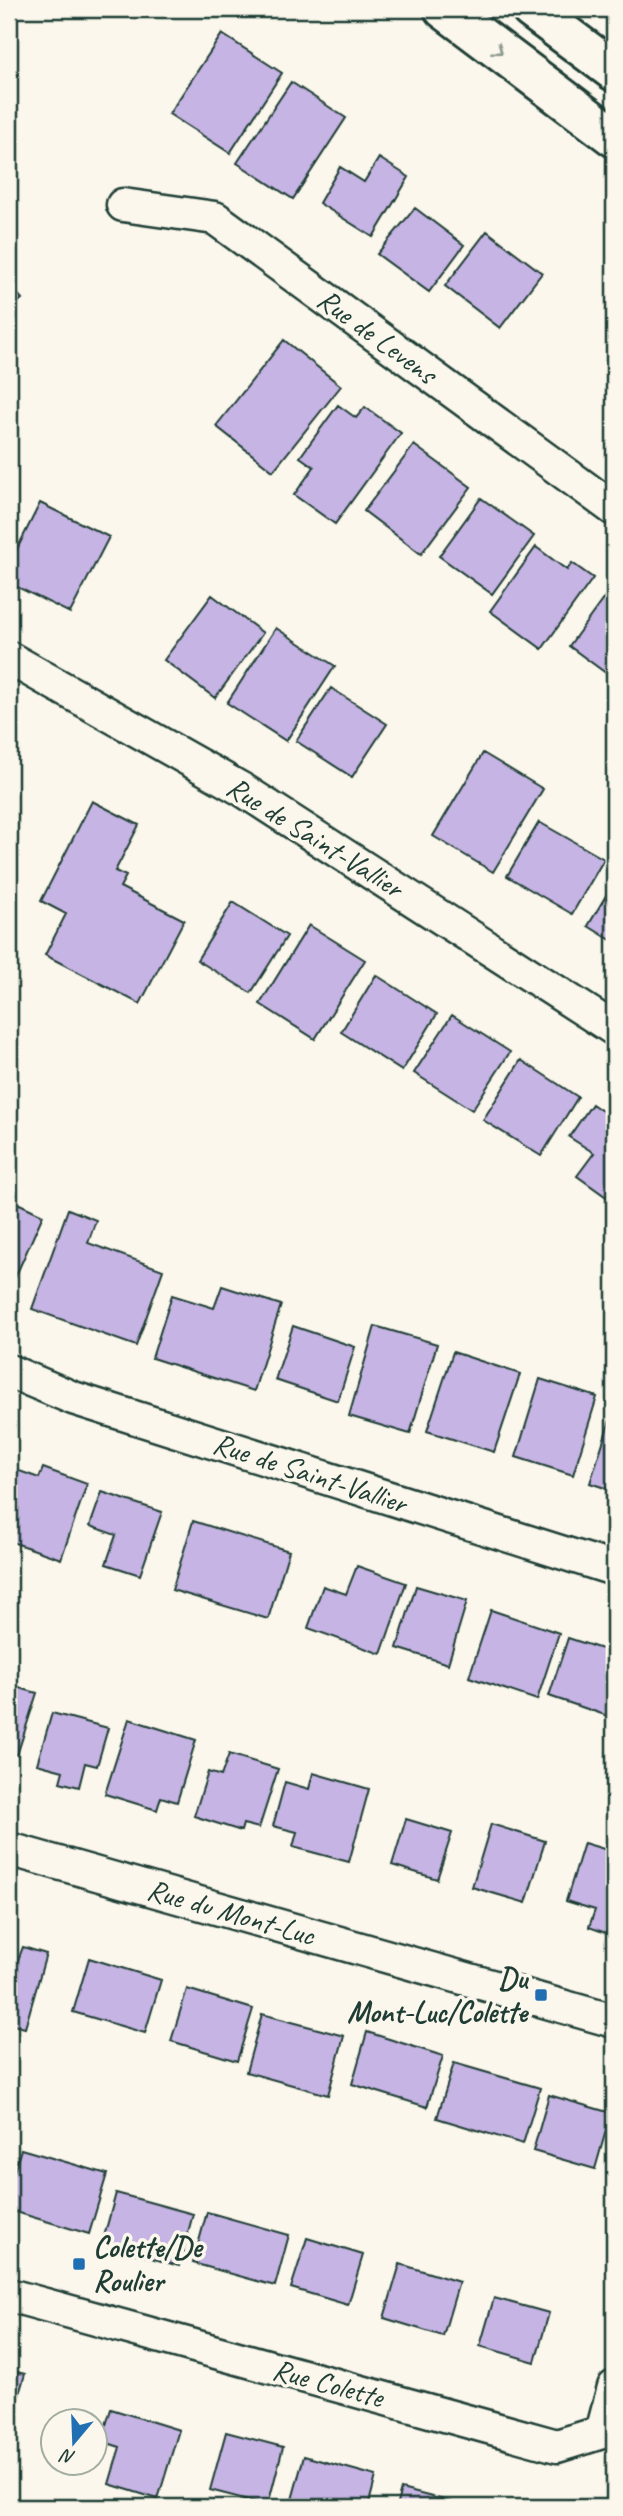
<svg xmlns="http://www.w3.org/2000/svg" width="623" height="2516" viewBox="0 0 623 2516" font-family="Caveat,sans-serif">
<rect width="100%" height="100%" fill="#fbf7ec"/>
<filter id="ink" filterUnits="userSpaceOnUse"><feTurbulence type="fractalNoise" baseFrequency=".0143" numOctaves="2"/><feDisplacementMap in="SourceGraphic" scale="14" xChannelSelector="R" yChannelSelector="G"/><feConvolveMatrix kernelMatrix="1 2 1 2 8 2 1 2 1" color-interpolation-filters="sRGB"/></filter>
<g filter="url(#ink)">
<path fill="#c6b4e4" stroke="#1f3d34" stroke-width="2" d="M222 34 282 73 230 153 169 114Z
M291 82 346 118 293 199 237 163Z
M379 158 409 177 373 237 319 203 340 167 364 182Z
M415 208 464 245 429 292 377 254Z
M487 231 542 273 500 328 445 286Z
M9 284 22 299 9 310Z
M284 340 341 386 273 471 216 426Z
M338 405 356 418 365 407 401 433 335 524 294 495 314 467 300 457Z
M414 445 471 487 421 554 364 511Z
M481 498 534 536 492 594 439 556Z
M40 503 109 537 70 613 9 583V565Z
M536 547 567 570 572 563 593 578 542 649 490 611Z
M609 591 614 595V679L569 646Z
M212 595 263 633 215 698 164 660Z
M276 628 335 666 286 741 227 703Z
M331 688 387 724 352 777 296 741Z
M483 753 543 789 493 872 433 836Z
M92 801 139 825 115 871 126 876 120 887 184 920 140 1004 45 955 66 914 41 901Z
M539 822 604 859 572 914 507 876Z
M614 882V935L611 940 588 926Z
M233 902 287 936 251 993 197 960Z
M309 925 365 960 315 1039 260 1004Z
M376 975 437 1014 402 1071 341 1032Z
M452 1015 510 1052 472 1110 414 1073Z
M521 1060 578 1097 541 1156 483 1120Z
M592 1104 614 1119V1198L612 1201 577 1176 594 1153 569 1137Z
M9 1199 43 1215 9 1291Z
M68 1209 96 1220 88 1243 163 1270 136 1346 32 1309Z
M222 1286 281 1305 254 1391 152 1358 172 1295 214 1308Z
M293 1326 355 1347 338 1401 275 1380Z
M375 1326 437 1344 410 1434 349 1416Z
M453 1352 520 1374 494 1452 427 1431Z
M540 1379 597 1397 573 1475 516 1457Z
M610 1420 614 1422V1491L590 1483Z
M43 1468 87 1484 61 1559 9 1541V1484L14 1469 39 1478Z
M102 1492 162 1512 140 1575 106 1564 116 1535 90 1526Z
M193 1521 289 1551 268 1619 172 1590Z
M357 1566 406 1583 381 1654 308 1628 323 1586 346 1594Z
M416 1586 467 1601 448 1664 397 1648Z
M491 1610 559 1633 537 1700 469 1677Z
M568 1638 614 1653V1718L549 1696Z
M9 1685 37 1693 17 1755 9 1753Z
M52 1713 108 1728 97 1766 85 1763 79 1787 60 1782 63 1771 37 1764Z
M129 1719 196 1740 177 1802 161 1797 157 1810 105 1794Z
M229 1754 278 1769 259 1828 243 1824 241 1831 194 1816 208 1772 221 1776Z
M313 1773 369 1789 349 1862 293 1847 297 1832 273 1826 285 1782 309 1789Z
M406 1819 452 1833 437 1879 392 1865Z
M491 1824 545 1841 526 1903 472 1887Z
M584 1843 614 1852V1936L589 1927 595 1910 566 1901Z
M23 1947 46 1954 25 2028 9 2024V1958L18 1960Z
M89 1958 161 1980 145 2033 73 2012Z
M187 1989 253 2009 237 2061 171 2041Z
M262 2014 344 2036 328 2095 246 2072Z
M367 2032 443 2056 427 2107 352 2084Z
M454 2063 540 2088 523 2144 437 2118Z
M549 2095 611 2113 595 2169 533 2151Z
M21 2149 107 2174 89 2234 9 2210V2188Z
M116 2193 193 2214 179 2266 102 2244Z
M207 2212 289 2235 275 2286 193 2263Z
M307 2238 363 2255 348 2305 291 2288Z
M400 2264 459 2282 443 2336 384 2318Z
M494 2298 549 2313 535 2362 480 2346Z
M9 2370 25 2374 9 2428Z
M111 2409 179 2430 158 2499 109 2484 120 2447 101 2441Z
M226 2432 283 2447 268 2505 210 2490Z
M304 2456 376 2476 368 2507H290Z
M401 2489 471 2507H396Z
M614 2497V2507H594Z"/>
<g fill="none" stroke-linecap="round" stroke-linejoin="round">
<defs>
<path id="street" d="M123 205 215 218 614 509
M9 658 243 790 614 1029
M9 1371 73 1398 614 1569
M9 1849 614 2021
M9 2295 557 2446 602 2432 614 2387"/>
<path id="secondary" d="M444 9 614 137
M531 9 614 71"/>
</defs>
<use href="#street" stroke="#1f3d34" stroke-width="37"/>
<use href="#secondary" stroke="#1f3d34" stroke-width="44"/>
<use href="#street" stroke="#fbf7ec" stroke-width="32"/>
<use href="#secondary" stroke="#fbf7ec" stroke-width="38"/>
</g>
<defs><path id="oneway-chevron" d="M-2-3.5L2.5 0L-2 3.5" fill="none" stroke-width="1.6" stroke-linecap="round" stroke-linejoin="round" transform="scale(1.75)"/></defs>
<use stroke="#8d9a90" href="#oneway-chevron" transform="translate(498 50) rotate(37)"/>
</g>
<g fill="#1f6fb2" stroke="#fbf7ec" stroke-width="2.5">
<rect x="534" y="1988" width="14" height="14" rx="3.5"/>
<rect x="72" y="2257" width="14" height="14" rx="3.5"/>
</g>
<g text-anchor="middle" dominant-baseline="central" stroke-width="7" stroke-linejoin="round" paint-order="stroke">
<g font-size="30" fill="#1f3d34" stroke="#fbf7ec">
<text transform="translate(377 336) rotate(36)">Rue de Levens</text>
<text transform="translate(315 837) rotate(32)">Rue de Saint-Vallier</text>
<text transform="translate(310 1473) rotate(18)">Rue de Saint-Vallier</text>
<text transform="translate(231 1912) rotate(16)">Rue du Mont-Luc</text>
<text transform="translate(328 2383) rotate(15)">Rue Colette</text>
</g>
<g font-size="30" font-weight="bold" fill="#1f3d34" stroke="#fbf7ec" text-anchor="end">
<text x="527" y="1978">Du<tspan x="527" dy="34">Mont-Luc/Colette</tspan></text>
<text x="93" y="2247" text-anchor="start">Colette/De<tspan x="93" dy="34">Roulier</tspan></text>
</g>
</g>
<rect width="623" height="2516" fill="none" stroke="#fbf7ec" stroke-width="35"/>
<rect x="18" y="18" width="588" height="2481" fill="none" stroke="#1f3d34" stroke-width="2.5" filter="url(#ink)"/>
<g transform="translate(74 2442) rotate(199)"><circle r="33" fill="#fbf7ec" stroke="#a3ada2" stroke-width="2"/>
<path d="M0-5L12 26L0 18L-12 26Z" fill="#1f6fb2"/>
<text y="-10" font-size="19" font-weight="bold" text-anchor="middle" fill="#1f3d34">N</text>
</g>
</svg>
